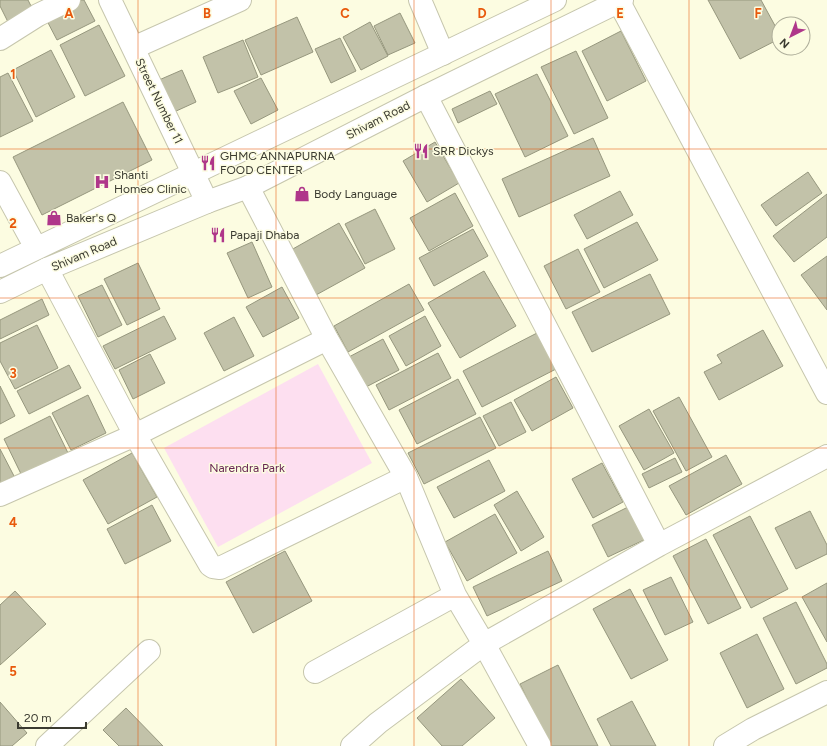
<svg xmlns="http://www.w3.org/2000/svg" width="827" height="746" viewBox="0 0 827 746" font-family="Figtree,sans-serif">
<rect width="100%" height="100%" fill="#fcfce1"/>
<path fill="#fddff0" d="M318 364 372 463 218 547 164 448Z"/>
<path fill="#c2c2a9" stroke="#96977e" d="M0 0H28L34 12 9 24 0 6Z
M79 0H84L95 21 57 40 45 17Z
M708 0H761L779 33V39L740 59Z
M400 13 415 43 388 55 374 26Z
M297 17 313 52 261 75 245 40Z
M370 22 388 56 361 70 343 37Z
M99 25 125 76 85 96 60 45Z
M621 31 646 81 607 101 582 51Z
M340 38 356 71 331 83 315 49Z
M243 40 258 77 218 93 203 57Z
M51 50 75 97 36 117 13 70Z
M576 51 608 118 574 134 541 67Z
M182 70 196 102 174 112 159 80Z
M8 73 33 121 0 137V77Z
M537 74 568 136 525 157 495 94Z
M261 78 278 110 251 124 234 91Z
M490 91 497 104 458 123 452 109Z
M123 102 152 160 42 215 13 157Z
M593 138 610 176 519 217 502 179Z
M435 142 459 183 427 202 403 161Z
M808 172 822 193 776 226 761 205Z
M620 191 633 215 587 239 574 215Z
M455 193 473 226 429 251 410 218Z
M827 194V237L794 262 773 236Z
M375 209 395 249 365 264 345 224Z
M637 222 658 260 604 288 584 249Z
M339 223 365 268 316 295 291 250Z
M473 229 488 256 434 286 419 258Z
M252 242 272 287 248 298 227 253Z
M578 249 600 292 566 309 544 266Z
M827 256V310L801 275Z
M138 263 160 309 127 325 104 279Z
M484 271 516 326 460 358 428 303Z
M650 274 670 314 592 352 572 312Z
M409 284 424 310 348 352 334 326Z
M102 285 122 325 98 337 78 296Z
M282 287 299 318 263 337 246 307Z
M42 299 49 315 0 339V320Z
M164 316 176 339 115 369 103 346Z
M425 316 441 346 406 366 389 336Z
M234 317 254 356 224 371 204 333Z
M37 325 58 368 15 389 0 361V343Z
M763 330 783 366 719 400 704 372 722 363 717 355Z
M539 332 558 368 482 407 463 371Z
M383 339 399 370 362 389 347 358Z
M438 353 451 378 389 410 376 385Z
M150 354 165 383 133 399 119 370Z
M69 365 81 388 29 414 17 391Z
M556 377 573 408 532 431 514 400Z
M458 379 476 414 417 444 399 410Z
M0 386 15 416 0 424Z
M88 395 106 433 71 450 52 413Z
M679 397 712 457 686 471 653 411Z
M511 402 526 432 499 446 483 416Z
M649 409 674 453 644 470 619 426Z
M50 416 68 453 22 476 4 439Z
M480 417 496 448 424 484 408 453Z
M0 449 14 476 0 483Z
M132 453 157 497 108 524 83 480Z
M726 455 742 484 686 515 669 486Z
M675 458 682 472 649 488 642 474Z
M489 460 505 491 454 518 437 487Z
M602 463 623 502 593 518 572 479Z
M517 491 544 537 521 551 494 505Z
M152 505 171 541 125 564 107 529Z
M632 505 648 538 608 557 592 525Z
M810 511 827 545V554L796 569 775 528Z
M495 514 517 553 467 581 445 542Z
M750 516 788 589 751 608 713 535Z
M706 539 741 608 708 624 673 556Z
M285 551 312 601 253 633 226 582Z
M548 551 562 581 487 616 473 587Z
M671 577 693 622 665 635 643 590Z
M827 583V642L802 597Z
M630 589 668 660 631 679 593 609Z
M15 591 46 624 0 665V605Z
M796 602 827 664V668L796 684 763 618Z
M757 634 784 689 747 708 720 653Z
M558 665 598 746H550L520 684Z
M461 679 495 718 462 746H442L417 718Z
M632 701 656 746H611L597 719Z
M0 702 27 733 12 746H0Z
M126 708 163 746H119L103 730Z"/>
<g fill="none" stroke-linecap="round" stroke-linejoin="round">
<defs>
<path id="street" d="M110 0 207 202
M420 0 443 54
M618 0 827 393
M0 39 38 15 69 0
M133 48 240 0
M426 96 659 545
M0 182 36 248
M248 187 327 339 406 477 455 595 484 644 540 746
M47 269 135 435 210 565 213 567 220 568 406 477
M0 495 135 435 327 339
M315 672 455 595
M47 746 149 651
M352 746 378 723 484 644 659 545 827 456
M725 746 753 729 827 692"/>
<path id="secondary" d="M0 266 555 0
M0 292 47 269 207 202 248 187 426 96 622 0"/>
</defs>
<use href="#street" stroke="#c6c6ad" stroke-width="24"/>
<use href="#secondary" stroke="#c6c6ad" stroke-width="24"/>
<use href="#street" stroke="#fff" stroke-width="22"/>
<use href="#secondary" stroke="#fff" stroke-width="22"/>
</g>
<path fill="none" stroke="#e8590c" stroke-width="1" stroke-opacity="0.55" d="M138 0V746M276 0V746M414 0V746M551 0V746M689 0V746M0 149H827M0 298H827M0 448H827M0 597H827"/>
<defs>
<symbol id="restaurant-bare" viewBox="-9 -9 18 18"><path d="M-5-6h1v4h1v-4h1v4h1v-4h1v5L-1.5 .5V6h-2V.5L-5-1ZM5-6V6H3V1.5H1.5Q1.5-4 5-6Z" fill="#af368a" stroke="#fcfce1" stroke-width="2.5" paint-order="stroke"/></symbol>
<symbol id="hospital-bare" viewBox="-9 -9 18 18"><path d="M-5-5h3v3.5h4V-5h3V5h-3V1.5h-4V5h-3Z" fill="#af368a" stroke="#fcfce1" stroke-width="2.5" paint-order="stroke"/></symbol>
<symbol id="shop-bare" viewBox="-9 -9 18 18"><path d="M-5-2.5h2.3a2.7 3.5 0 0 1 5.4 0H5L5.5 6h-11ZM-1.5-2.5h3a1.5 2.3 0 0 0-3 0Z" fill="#af368a" stroke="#fcfce1" stroke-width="2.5" paint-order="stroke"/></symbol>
</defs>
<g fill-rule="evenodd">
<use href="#restaurant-bare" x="410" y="140" width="22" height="22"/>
<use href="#restaurant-bare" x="197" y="152" width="22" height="22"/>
<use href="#hospital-bare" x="91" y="171" width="22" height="22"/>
<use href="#shop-bare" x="291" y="183" width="22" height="22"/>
<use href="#shop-bare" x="43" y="207" width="22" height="22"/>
<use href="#restaurant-bare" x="207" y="224" width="22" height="22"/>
</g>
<g text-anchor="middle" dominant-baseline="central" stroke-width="3" stroke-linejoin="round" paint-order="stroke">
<g font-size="12" fill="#3a3a30" stroke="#fcfce1">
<text transform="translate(159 101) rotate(64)">Street Number 11</text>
<text transform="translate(378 120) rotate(-27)">Shivam Road</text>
<text transform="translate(84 254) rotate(-23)">Shivam Road</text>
</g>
<g font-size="12" fill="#3a3a30" stroke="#fcfce1" text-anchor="start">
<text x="433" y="151">SRR Dickys</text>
<text x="220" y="156">GHMC ANNAPURNA<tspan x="220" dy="14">FOOD CENTER</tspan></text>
<text x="114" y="175">Shanti<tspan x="114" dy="14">Homeo Clinic</tspan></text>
<text x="314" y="194">Body Language</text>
<text x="66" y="218">Baker's Q</text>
<text x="230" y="235">Papaji Dhaba</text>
</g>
<g font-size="12" fill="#672452" stroke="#fcfce1">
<text x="247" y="468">Narendra Park</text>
</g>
</g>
<g font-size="13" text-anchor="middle" font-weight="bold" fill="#e8590c" stroke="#fcfce1" stroke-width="3" stroke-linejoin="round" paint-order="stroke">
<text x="69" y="18">A</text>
<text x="207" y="18">B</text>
<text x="345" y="18">C</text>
<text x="482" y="18">D</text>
<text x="620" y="18">E</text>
<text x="758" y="18">F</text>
<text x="13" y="79">1</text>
<text x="13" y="228">2</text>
<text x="13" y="378">3</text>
<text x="13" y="527">4</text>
<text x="13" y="676">5</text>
</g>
<g transform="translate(791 36) rotate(222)"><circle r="19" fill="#fcfce1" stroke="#aeae9a"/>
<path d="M0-3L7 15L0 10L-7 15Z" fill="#af368a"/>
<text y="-6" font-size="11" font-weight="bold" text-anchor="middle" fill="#3a3a30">N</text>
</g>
<path d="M18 722v6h68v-6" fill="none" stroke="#3a3a30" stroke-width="2"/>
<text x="24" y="722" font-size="12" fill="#3a3a30" stroke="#fcfce1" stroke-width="3" paint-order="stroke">20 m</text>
</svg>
